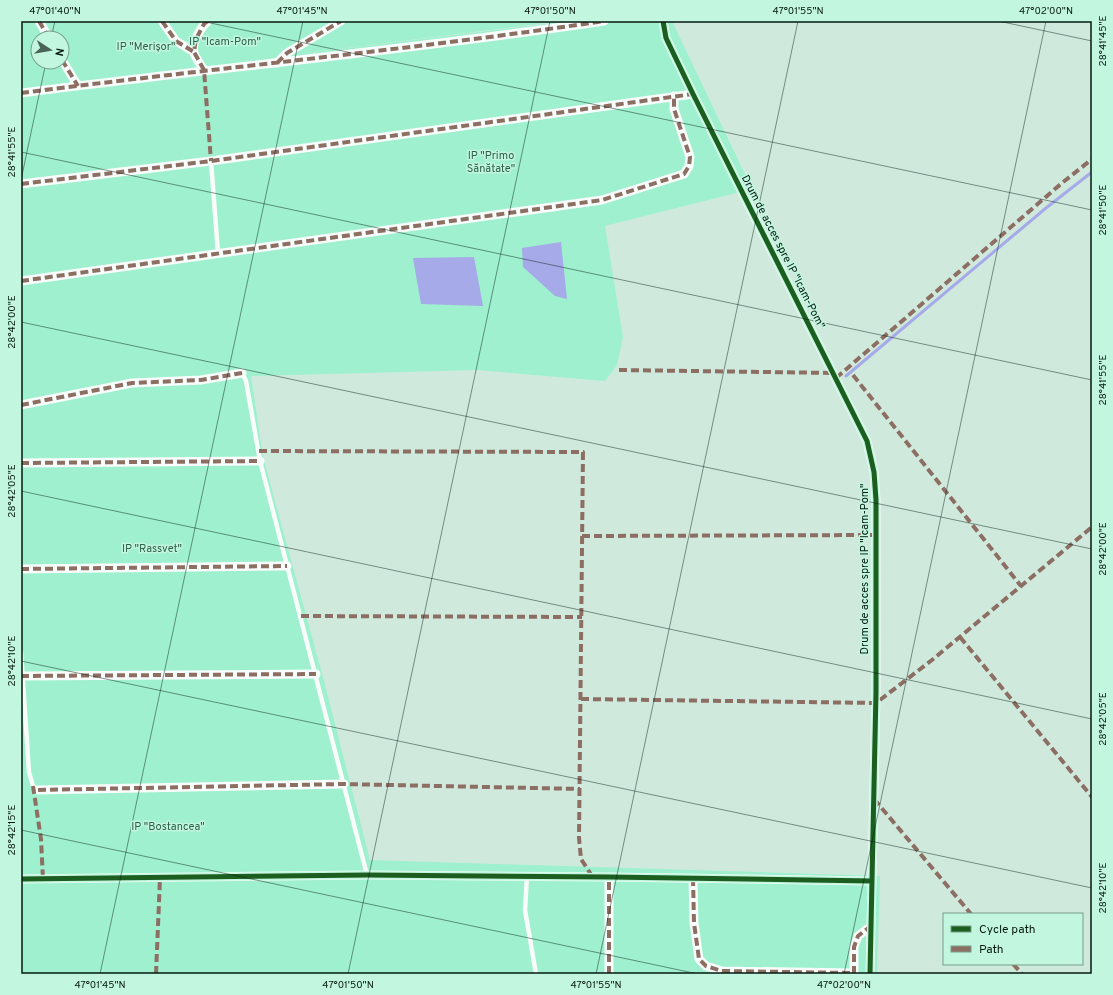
<svg xmlns="http://www.w3.org/2000/svg" width="1113" height="995" viewBox="0 0 1113 995" font-family="Overpass,sans-serif">
<rect width="100%" height="100%" fill="#cfeadd"/>
<path fill="#9ef0ce" fill-rule="evenodd" d="M21 21H562L241 61 569 21H672L752 189 605 226 623 337 617 365 605 381 477 370 251 376 263 457 324 681 370 860 880 876 877 974H21ZM38 38H62V62H38Z"/>
<path fill="#a6aae8" d="M561 242 567 299 555 296 523 267 522 248Z
M474 257 483 306 421 304 413 258Z"/>
<g fill="none" stroke-linecap="round" stroke-linejoin="round">
<path stroke="#a6aae8" stroke-width="3" d="M846 376 1046 208 1092 172"/>
<path stroke="#f8fcfa" stroke-width="4.5" d="M211 161 218 253
M242 373 246 381 260 461 367 875
M21 652 29 772 33 786 38 790
M527 876 525 910 536 974"/>
<path stroke="#f8fcfa" stroke-width="9" d="M39 21 49 38
M162 21 176 41 194 52
M663 21 666 38 693 94 867 441 874 472 876 500V692L870 974
M62 60 78 86
M277 63 287 53 341 21
M204 70C201 65 196 59 194 53 191 43 201 27 208 21
M21 93C215 68 410 50 604 21
M21 184 211 161 693 94
M21 281 602 200 684 174 689 166 690 157 674 109V96
M21 405 132 383 201 380 242 373
M21 463 260 461
M21 569 287 566
M21 676 316 674
M38 790 344 784
M693 878 694 923 699 959 706 966 722 971 854 973
M21 879 367 875 609 877 872 881
M609 974V877
M854 974V947L858 936 871 926"/>
<path stroke="#8d6e63" stroke-width="4" stroke-dasharray="8 4" stroke-linecap="butt" d="M39 21 49 38
M162 21 176 41 194 52
M208 21 204 24 196 39 194 52 204 70 211 161
M62 60 78 86
M277 63 287 53 341 21
M21 93C215 68 410 50 604 21
M21 184 211 161 693 94
M21 281 602 200 684 174 689 166 690 157 674 109V96
M619 370 834 373
M853 375 1021 586
M836 378 1062 183 1092 159
M21 405 132 383 201 380 242 373
M259 451 583 452 579 838 581 859 592 876
M21 463 260 461
M582 536 876 535
M21 569 287 566
M301 616 582 617
M960 637 1092 797
M21 676 316 674
M581 699 876 703 932 660 1092 527
M33 786 41 839 43 880
M38 790 344 784 580 789
M874 799 971 914
M693 878 694 923 699 959 706 966 722 971 854 973
M1013 964 1022 974
M156 974 160 878
M609 974V877
M854 974V947L858 936 871 926"/>
<defs>
<path id="cycleway" d="M663 21 666 38 693 94 867 441 874 472 876 500V692L870 974
M21 879 367 875 609 877 872 881"/>
</defs>
<use href="#cycleway" stroke="#c3f6de" stroke-width="8"/>
<use href="#cycleway" stroke="#1b5e20" stroke-width="5"/>
</g>
<path fill="none" stroke="#061911" stroke-width="1" stroke-opacity="0.45" d="M201 21 1092 210M998 21 1092 41M51 38 55 21M21 152 1092 380M21 180 46 62M21 322 1092 549M21 491 1092 719M21 661 1092 888M21 830 698 974M100 974 303 21M348 974 550 21M596 974 798 21M844 974 1046 21M1091 974 1092 971"/>
<g text-anchor="middle" dominant-baseline="central" stroke-width="3" stroke-linejoin="round" paint-order="stroke">
<g font-size="11" fill="#2c604b" stroke="#c3f6de">
<text x="225" y="42">IP "Icam-Pom"</text>
<text x="146" y="47">IP "Merișor"</text>
<text x="491" y="156">IP "Primo<tspan x="491" dy="13">Sănătate"</tspan></text>
<text x="152" y="549">IP "Rassvet"</text>
<text x="168" y="827">IP "Bostancea"</text>
</g>
<g font-size="11" fill="#061911" stroke="#c3f6de">
<text transform="translate(783 252) rotate(63)">Drum de acces spre IP "Icam-Pom"</text>
<text transform="translate(865 569) rotate(-90)">Drum de acces spre IP "Icam-Pom"</text>
</g>
</g>
<rect width="1113" height="995" fill="none" stroke="#c3f6de" stroke-width="44"/>
<rect x="943" y="913" width="140" height="52" fill="#c3f6de" stroke="#779e8c"/>
<rect x="951" y="926" width="20" height="6" fill="#1b5e20" stroke="#779e8c"/>
<text x="979" y="933" font-size="12" fill="#061911">Cycle path</text>
<rect x="951" y="946" width="20" height="6" fill="#8d6e63" stroke="#779e8c"/>
<text x="979" y="953" font-size="12" fill="#061911">Path</text>
<g transform="translate(50 50) rotate(102)"><circle r="19" fill="#c3f6de" stroke="#779e8c"/>
<path d="M0-3L7 15L0 10L-7 15Z" fill="#4c6258"/>
<text y="-6" font-size="11" font-weight="bold" text-anchor="middle" fill="#061911">N</text>
</g>
<rect x="22" y="22" width="1069" height="951" fill="none" stroke="#061911" stroke-width="1.5"/>
<g font-size="10" text-anchor="middle" fill="#061911">
<text x="55" y="14">47°01'40"N</text>
<text x="302" y="14">47°01'45"N</text>
<text x="550" y="14">47°01'50"N</text>
<text x="798" y="14">47°01'55"N</text>
<text x="1046" y="14">47°02'00"N</text>
<text transform="translate(1102 41) rotate(-90)" y="4">28°41'45"E</text>
<text transform="translate(11 152) rotate(-90)" y="4">28°41'55"E</text>
<text transform="translate(1102 210) rotate(-90)" y="4">28°41'50"E</text>
<text transform="translate(11 322) rotate(-90)" y="4">28°42'00"E</text>
<text transform="translate(1102 380) rotate(-90)" y="4">28°41'55"E</text>
<text transform="translate(11 491) rotate(-90)" y="4">28°42'05"E</text>
<text transform="translate(1102 549) rotate(-90)" y="4">28°42'00"E</text>
<text transform="translate(11 661) rotate(-90)" y="4">28°42'10"E</text>
<text transform="translate(1102 719) rotate(-90)" y="4">28°42'05"E</text>
<text transform="translate(11 830) rotate(-90)" y="4">28°42'15"E</text>
<text transform="translate(1102 888) rotate(-90)" y="4">28°42'10"E</text>
<text x="100" y="988">47°01'45"N</text>
<text x="348" y="988">47°01'50"N</text>
<text x="596" y="988">47°01'55"N</text>
<text x="844" y="988">47°02'00"N</text>
</g>
</svg>
